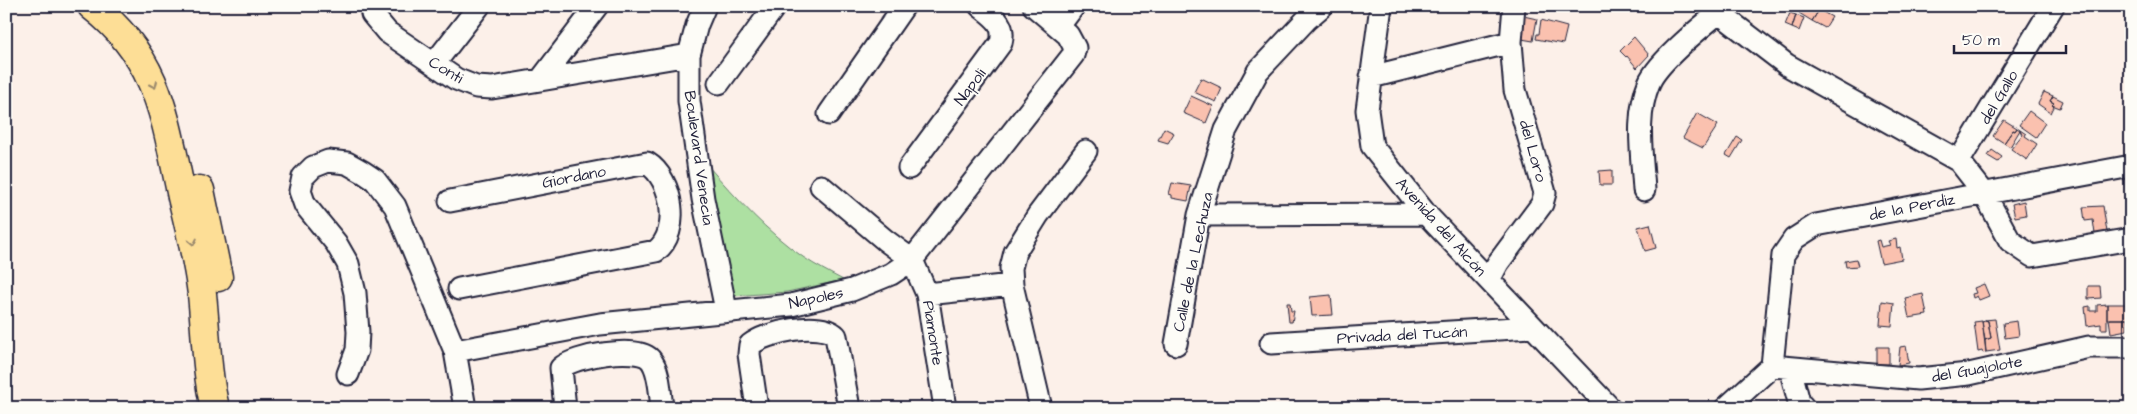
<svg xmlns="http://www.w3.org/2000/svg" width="2137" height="414" viewBox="0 0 2137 414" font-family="'Architects Daughter',sans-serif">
<rect width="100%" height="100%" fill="#fcf0e9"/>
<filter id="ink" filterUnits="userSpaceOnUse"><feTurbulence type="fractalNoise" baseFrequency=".02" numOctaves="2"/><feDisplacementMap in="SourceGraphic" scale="10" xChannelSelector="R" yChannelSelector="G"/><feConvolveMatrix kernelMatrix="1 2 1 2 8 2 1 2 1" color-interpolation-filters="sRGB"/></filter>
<g filter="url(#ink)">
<path fill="#ade0a2" stroke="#68816e" d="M708 166C737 199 767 232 803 257 816 266 830 273 843 280L787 292 733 296 729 292Z"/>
<path fill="#fac1af" stroke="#22223b" d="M1802 6H1813L1819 10 1812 21 1799 13Z
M1819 10 1832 17 1825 28 1812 21Z
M1790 13 1796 15 1792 28 1785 25Z
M1519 15 1537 19 1533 41 1516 38Z
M1796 15 1804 18 1799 31 1792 28Z
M1541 20 1567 27 1563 44 1536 39 1537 34H1539Z
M1634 37 1649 55 1637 68 1627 56 1626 57 1620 51Z
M1201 78 1222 88 1216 102 1194 92Z
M2044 92 2053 96 2050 101 2054 103 2052 105 2054 107 2051 113 2038 104Z
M1191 96 1213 106 1206 123 1183 113Z
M2053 96 2063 101 2060 108 2052 105 2054 103 2050 101Z
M2029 111 2045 123 2036 137 2019 125Z
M1697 113 1718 125 1703 148 1683 138Z
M2004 120 2017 128 2015 131 2013 130 2004 143 1993 136Z
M1164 128 1174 133 1168 143 1158 140Z
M2017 128 2026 134 2025 136 2037 144 2027 160 2011 149 2022 135 2020 130 2010 147 2004 143 2013 130 2015 131Z
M1737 137 1742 140 1731 158 1726 155Z
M1992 150 2002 157 1998 162 1988 156Z
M1612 170V185H1600L1599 171Z
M1172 183 1191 186 1188 201 1172 198V195L1169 194Z
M2024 201 2026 215 2015 217 2012 204Z
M2103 206 2107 232 2095 234 2093 220 2085 221 2083 207Z
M1650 224 1656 248 1645 251 1638 227Z
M1896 239 1897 248 1900 247 1902 259 1881 263 1876 241 1879 240 1881 247 1890 245 1888 241Z
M1856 259 1858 266 1846 267 1845 261Z
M1984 284 1989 296 1979 300 1977 296 1973 298 1972 294 1976 293 1974 288Z
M2088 286H2100L2101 298 2088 299Z
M1923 294 1927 315 1909 318 1905 298Z
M1331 295 1333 315 1312 316 1310 297Z
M1882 301 1894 303 1892 326 1880 325Z
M1287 303H1290L1291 311H1294L1292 322H1289Z
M2107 304V329H2101V324L2087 326 2085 307 2090 306V311H2097V305Z
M2107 304H2128L2129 319H2107Z
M1995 319 2000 350 1986 352 1985 340 1991 338 1988 321 1985 320Z
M2109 319H2127V330L2111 333Z
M1985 320 1988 321 1991 338 1985 340 1982 321Z
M1982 321 1986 352 1983 353 1982 351 1978 352 1974 322Z
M2017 321 2019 336 2005 338 2003 323Z
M1906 346 1909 363 1898 365 1900 347Z
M1877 347H1889V364H1877Z"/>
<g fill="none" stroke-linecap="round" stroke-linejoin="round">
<defs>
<path id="minor" d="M371 6 372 14 387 32 434 64 456 79 476 87 492 88 689 55
M705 6 697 25 689 55V101L703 199 726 310
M1381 6 1367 110 1372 146 1426 214 1610 408
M1719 13 1787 65 1959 161 1984 193 2010 241 2032 256 2131 239
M1059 26 1074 6
M434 64 479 6
M1371 77 1511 42
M542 78 597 6
M719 83 775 6
M829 114 904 6
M1959 161 2053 6
M909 168 1001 43C1006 24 994 17 980 6
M821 186 885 240 912 260 927 294 945 408
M1644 190C1642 155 1635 116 1649 83 1658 61 1707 22 1727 6
M450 201 647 163C673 179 681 232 656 251L459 289
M1199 215 1426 214
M1489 280 1498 263 1542 204 1545 193 1515 90 1511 42 1514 6
M927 294 1012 285
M1271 343 1532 327
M1176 344 1199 215 1226 130 1258 71 1307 19 1322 6
M455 351 600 324 791 305 852 290 891 274 912 260 1073 55 1075 48 1068 35 1034 6
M1772 366 1783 255 1794 239 1816 225 2131 166
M1772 366 1918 379 1969 374 2089 347H2131
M1790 368 1799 402 1804 408
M348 374 357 350 358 332 355 293 348 264 336 243 305 205 300 191 303 177 313 167 328 161 347 163 363 172 375 180 395 206 455 351 465 408
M565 408 561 368C574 356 636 345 650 359 660 370 660 394 662 408
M757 408 749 354 750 345C766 332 820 320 836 336L849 408
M1041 408 1012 285 1011 268 1015 252 1038 215 1086 151
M1726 408 1772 366"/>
<path id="major" d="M92 6C160 59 165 119 182 197 190 229 198 261 202 294 206 332 206 371 215 408
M200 190 218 277"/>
</defs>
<use href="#minor" stroke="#22223b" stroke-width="25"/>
<use href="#major" stroke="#22223b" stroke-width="31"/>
<use href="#minor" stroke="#fdfcf7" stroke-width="21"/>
<use href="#major" stroke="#fdde96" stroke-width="28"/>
</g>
<defs><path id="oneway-chevron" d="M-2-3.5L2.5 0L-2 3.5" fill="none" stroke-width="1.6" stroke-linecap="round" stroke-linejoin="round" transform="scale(1.25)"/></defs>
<g stroke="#9a896d">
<use href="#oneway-chevron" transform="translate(154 85) rotate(66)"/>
<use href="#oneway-chevron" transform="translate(193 242) rotate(78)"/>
</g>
</g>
<g text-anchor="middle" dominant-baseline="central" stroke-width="4" stroke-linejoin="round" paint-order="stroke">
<g font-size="16" fill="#22223b" stroke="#fdfcf7">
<text transform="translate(446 70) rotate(31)">Conti</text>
<text transform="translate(970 87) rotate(-53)">Napoli</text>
<text transform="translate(1999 97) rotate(-59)">del Gallo</text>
<text transform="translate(1533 151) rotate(74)">del Loro</text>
<text transform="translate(699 158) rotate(82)">Boulevard Venecia</text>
<text transform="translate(574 177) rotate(-11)">Giordano</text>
<text transform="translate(1912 207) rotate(-11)">de la Perdiz</text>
<text transform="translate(1441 227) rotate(48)">Avenida del Alcón</text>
<text transform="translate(1193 262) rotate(-78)">Calle de la Lechuza</text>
<text transform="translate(816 298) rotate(-12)">Napoles</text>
<text transform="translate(933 333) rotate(81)">Piamonte</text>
<text transform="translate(1402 335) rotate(-3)">Privada del Tucán</text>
<text transform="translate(1977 369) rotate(-10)">del Guajolote</text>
</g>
</g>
<rect width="2137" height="414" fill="none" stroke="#fdfcf7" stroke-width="25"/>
<rect x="12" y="12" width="2112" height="389" fill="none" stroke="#22223b" stroke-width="2" filter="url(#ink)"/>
<path d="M1954 45v8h112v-8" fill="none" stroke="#22223b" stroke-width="2.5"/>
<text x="1962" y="45" font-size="15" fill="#22223b" stroke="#fdfcf7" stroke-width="4" paint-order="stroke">50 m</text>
</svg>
